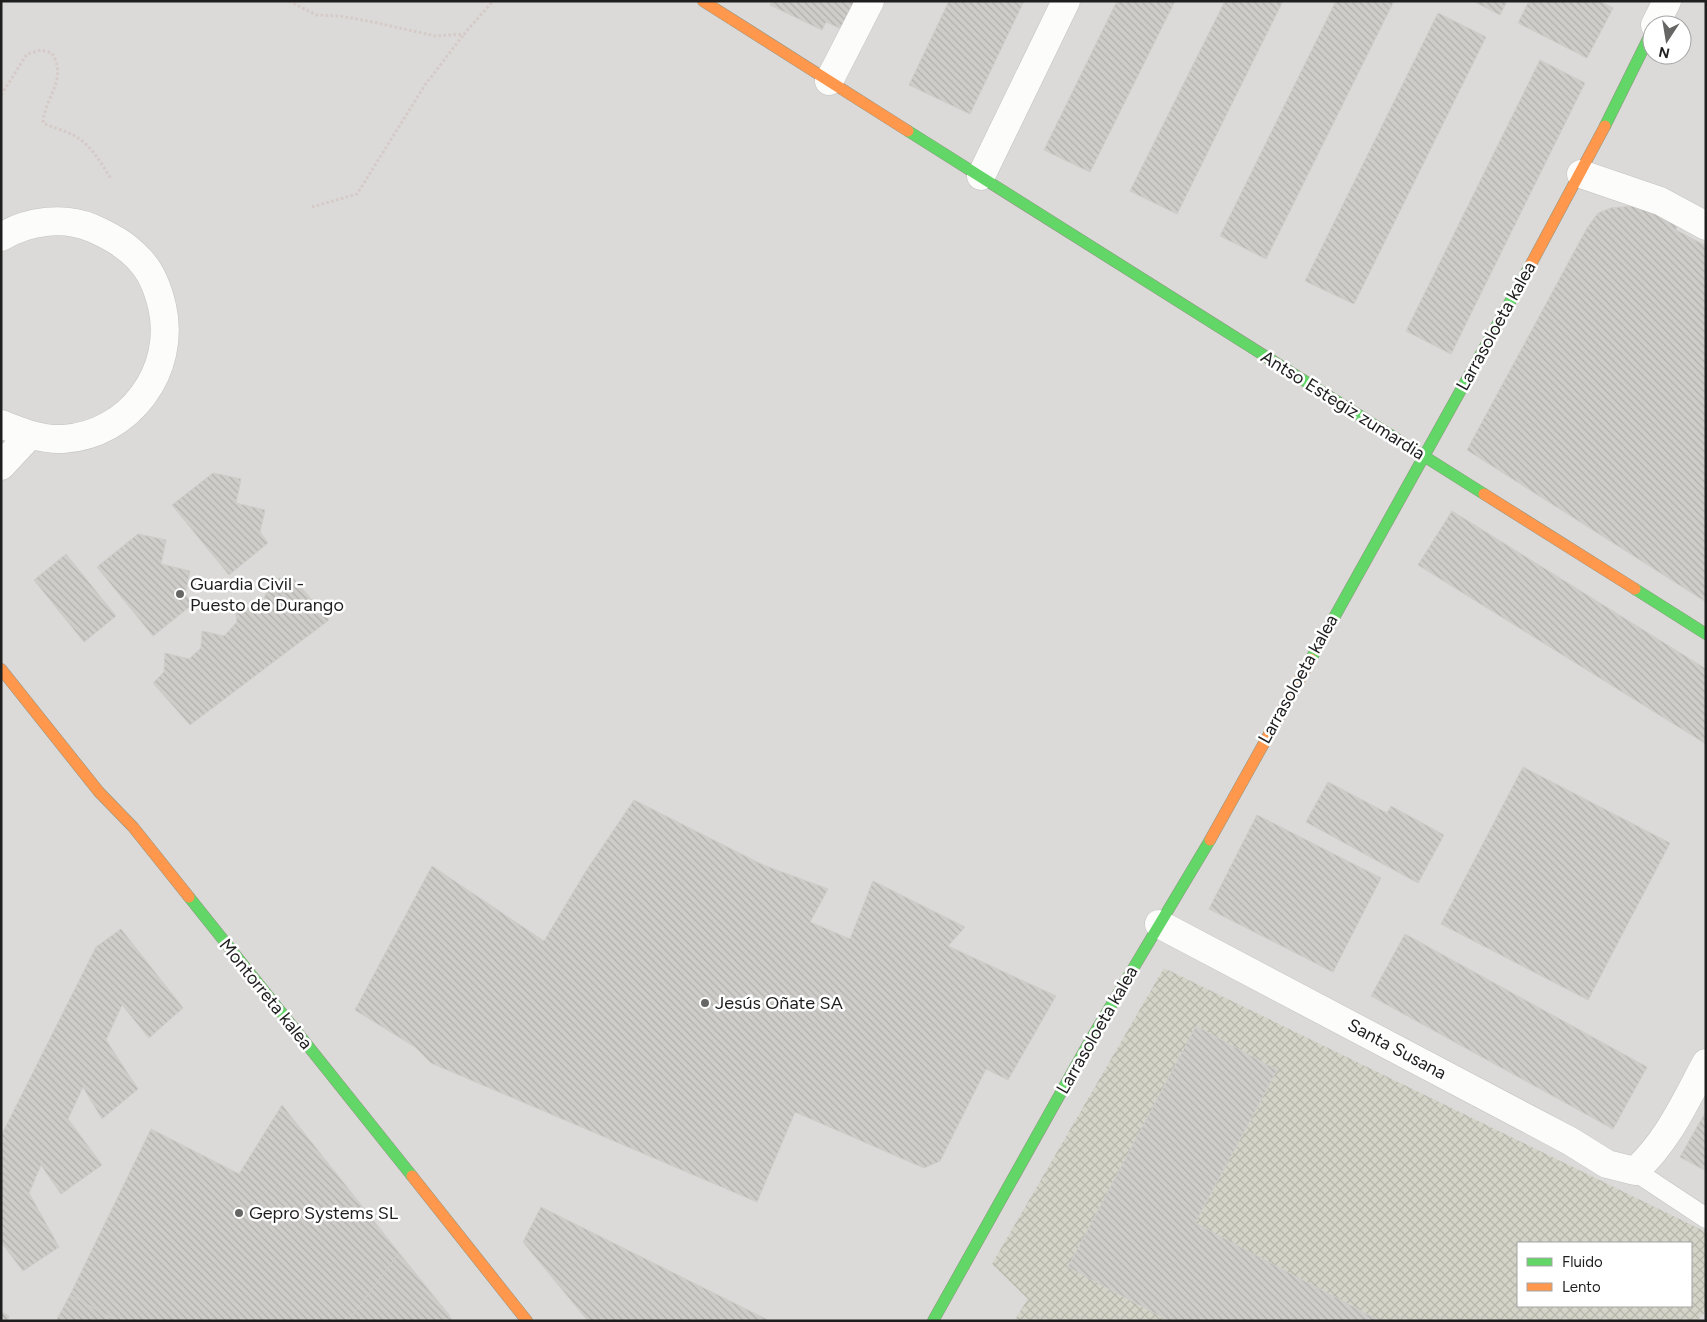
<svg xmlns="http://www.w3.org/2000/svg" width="1707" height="1322" viewBox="0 0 1707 1322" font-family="Figtree,sans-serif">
<defs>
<pattern id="construction-cross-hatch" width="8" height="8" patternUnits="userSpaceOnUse" patternTransform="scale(1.25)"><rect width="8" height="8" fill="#d4d4c9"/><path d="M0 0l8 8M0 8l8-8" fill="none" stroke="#b6b6ac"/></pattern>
<pattern id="building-back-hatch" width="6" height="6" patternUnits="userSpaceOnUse" patternTransform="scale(1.25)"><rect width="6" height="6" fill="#cfcdca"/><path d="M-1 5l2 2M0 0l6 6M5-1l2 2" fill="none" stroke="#b1b0ad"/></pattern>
</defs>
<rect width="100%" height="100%" fill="#ecebe7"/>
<path fill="#dbdad8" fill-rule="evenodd" d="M1 1H1706V1321H1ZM1652 25H1682V55H1652ZM1518 1243H1691V1306H1518Z"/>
<path fill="url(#construction-cross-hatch)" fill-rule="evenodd" d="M1164 968 1706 1232V1311L1697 1321H1014L1028 1299 992 1264ZM1518 1243H1691V1306H1518Z"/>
<path fill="url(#building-back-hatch)" stroke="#cfcdc9" d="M772 1H858L844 30 826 22 822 30 770 5Z
M949 1H1024L970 114 909 85Z
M1117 1H1175L1090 172 1044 150Z
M1225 1H1283L1177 214 1130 191Z
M1336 1H1394L1266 259 1220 236Z
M1473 1H1507L1500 15Z
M1529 1H1599L1613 8 1587 58 1518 23Z
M1438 13 1486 37 1354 304 1305 281Z
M1540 60 1585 83 1451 354 1406 331Z
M1645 205 1677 221 1676 230 1706 246V602L1467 450 1587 228 1598 213 1611 208Z
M213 473 241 479 236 503 265 510 260 532 268 543 229 575 172 505Z
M1452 511 1706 669V744L1418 565Z
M138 534 166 540 161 564 190 571 185 594 193 604 153 636 97 567Z
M66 554 116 616 84 642 34 580Z
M270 578 294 579 329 620 190 725 153 683 164 672 165 653 189 659 201 648 202 631 224 636 237 622 235 607H262Z
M1523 767 1670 843 1588 1000 1441 924Z
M1328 782 1387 813 1391 806 1444 835 1418 883 1306 822Z
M634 800 763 865 828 889 810 922 850 939 873 881 965 927 948 946 1056 996 1008 1080 986 1069 940 1161 924 1168 795 1112 757 1202 431 1063 415 1047 355 1010 432 866 544 941 586 871Z
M1257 815 1381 878 1333 972 1209 909Z
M121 929 183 1008 149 1038 122 1005 106 1040 138 1089 102 1119 83 1087 68 1119 102 1165 61 1194 41 1165 29 1193 59 1247 23 1271 1 1242V1136L96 947Z
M1405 934 1647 1067 1613 1129 1371 996Z
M1196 1026 1277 1070 1195 1223 1380 1321H1169L1068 1267Z
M282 1105 453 1321H117L70 1295 151 1129 239 1174Z
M1706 1111V1171L1680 1157Z
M541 1207 770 1321H588L523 1242Z
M399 1253 450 1316 446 1321H348Z
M70 1295 117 1321H56Z
M1 1312 9 1316 7 1321H1Z"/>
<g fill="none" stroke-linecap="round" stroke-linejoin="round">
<defs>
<path id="lane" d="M1635 1171 1706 1218"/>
<path id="street" d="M1655 25 1667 1
M829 81 870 1
M1581 174 1660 201 1706 226
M981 176 1066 1
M1 237C27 221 63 216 92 228 110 236 125 244 139 259 151 271 158 289 162 306 177 370 130 435 63 439 41 440 21 432 1 424
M1 466 29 436
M1159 924 1570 1141 1607 1164 1635 1171C1668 1141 1685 1102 1706 1063"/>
<path id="fast" d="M1605 126 1652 31
M908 131 1484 494
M1635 589 1706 634
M1311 659 1530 266
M189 897 412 1176
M933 1321 1091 1039 1210 840"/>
<path id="slow" d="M703 1 908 131
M1530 266 1605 126
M1484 494 1635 589
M1 669 99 792 133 827 189 897
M1210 840 1311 659
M412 1176 527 1321"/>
</defs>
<use href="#lane" stroke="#c3c3c1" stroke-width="21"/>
<use href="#street" stroke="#c3c3c1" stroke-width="29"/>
<use href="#fast" stroke="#909481" stroke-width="12"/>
<use href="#slow" stroke="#909481" stroke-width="12"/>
<path stroke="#d5cac7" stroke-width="3" stroke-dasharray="2.5 2.5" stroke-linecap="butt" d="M289 1 316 15 340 16 373 22 435 36 464 34 493 1
M1 95 27 54 41 50 52 53C68 80 45 96 43 123 53 128 64 130 73 135 91 144 101 163 111 179
M312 207 357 194 425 85 464 34"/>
<use href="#lane" stroke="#fcfcfb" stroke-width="20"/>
<use href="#street" stroke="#fcfcfb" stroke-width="28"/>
<use href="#fast" stroke="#63d668" stroke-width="11"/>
<use href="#slow" stroke="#ff974d" stroke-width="11"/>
</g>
<g fill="#666664" stroke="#fff" stroke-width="2">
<circle cx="180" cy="594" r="5"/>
<circle cx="705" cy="1003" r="5"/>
<circle cx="239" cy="1213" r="5"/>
</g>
<g text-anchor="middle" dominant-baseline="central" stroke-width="5" stroke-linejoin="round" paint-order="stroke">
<g font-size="18" fill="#1e1e1e" stroke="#fff">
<text transform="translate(1496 326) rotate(-61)">Larrasoloeta kalea</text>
<text transform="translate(1343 405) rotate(32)">Antso Estegiz zumardia</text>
<text transform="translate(1298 679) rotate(-61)">Larrasoloeta kalea</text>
<text transform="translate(266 994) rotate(51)">Montorreta kalea</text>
<text transform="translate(1097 1030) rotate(-60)">Larrasoloeta kalea</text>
<text transform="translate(1397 1049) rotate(28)">Santa Susana</text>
</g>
<g font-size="18" fill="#1e1e1e" stroke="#fff" text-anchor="start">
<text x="190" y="584">Guardia Civil -<tspan x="190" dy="21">Puesto de Durango</tspan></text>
<text x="715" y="1003">Jesús Oñate SA</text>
<text x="249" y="1213">Gepro Systems SL</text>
</g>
</g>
<rect width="1707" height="1322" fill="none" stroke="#1e1e1e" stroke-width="5"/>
<rect x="1517" y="1242" width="175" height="65" fill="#ffffff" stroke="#a5a5a5"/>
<rect x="1527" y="1258" width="25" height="8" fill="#63d668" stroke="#a5a5a5"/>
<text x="1562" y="1267" font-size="15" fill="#1e1e1e">Fluido</text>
<rect x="1527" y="1283" width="25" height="8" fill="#ff974d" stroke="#a5a5a5"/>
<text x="1562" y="1292" font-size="15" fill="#1e1e1e">Lento</text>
<g transform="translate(1667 40) rotate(192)"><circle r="24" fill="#ffffff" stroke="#a5a5a5"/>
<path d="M0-4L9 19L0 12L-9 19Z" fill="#666664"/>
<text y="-8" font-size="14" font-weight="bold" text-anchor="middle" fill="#1e1e1e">N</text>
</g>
</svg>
